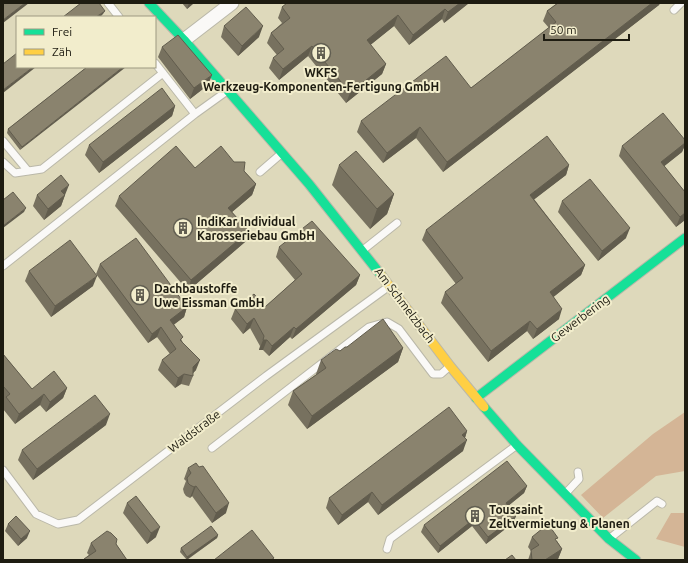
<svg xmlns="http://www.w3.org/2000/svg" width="688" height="563" viewBox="0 0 688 563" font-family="Ubuntu,sans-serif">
<rect width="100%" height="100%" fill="#dddac8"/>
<path fill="#ded9bb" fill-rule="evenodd" d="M3 3H685V560H3ZM17 17H155V67H17Z"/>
<path fill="#d4b596" d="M685 412V471L656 476 603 518 581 495 653 434Z
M671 513H685V547L656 539Z"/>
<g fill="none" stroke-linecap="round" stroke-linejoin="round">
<defs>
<path id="lane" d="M108 3 119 17
M674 10 681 3
M155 63 195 114
M3 141 28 171
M3 162 15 173 42 169 163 73
M260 172 282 153
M363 250 397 223
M3 266 195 114 227 91
M212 448 369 327 387 322 399 329 433 374H441L450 366
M3 470 36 514 58 524 78 520 266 376 388 287
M565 494 579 479 578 472
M609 539 657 501 662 504
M387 549 390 539 517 445"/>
<path id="street" d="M184 40 232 3"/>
<path id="fast" d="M149 3 184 40 309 184 381 275
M476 398 685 238
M484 407 517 445 609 539 636 560"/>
<path id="slow" d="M381 275 450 366 484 407"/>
</defs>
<use href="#lane" stroke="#bab8a9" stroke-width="9"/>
<use href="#street" stroke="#bab8a9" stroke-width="15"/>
<use href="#fast" stroke="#bab8a9" stroke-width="11"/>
<use href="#slow" stroke="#bab8a9" stroke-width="11"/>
<use href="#lane" stroke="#faf9f7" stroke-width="7"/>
<use href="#street" stroke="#faf9f7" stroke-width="13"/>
<use href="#fast" stroke="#16e098" stroke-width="9"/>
<use href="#slow" stroke="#ffcf43" stroke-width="9"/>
</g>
<path fill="#77715f" d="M182 3H194L187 9Z
M469 3 444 23 442 19 409 45 394 26 370 45 386 64 382 74 346 103 308 56 279 80 269 68 273 58 277 55 267 43 271 33 282 23 278 18 282 7Z
M555 3H660L659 5 443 172 416 138 383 163 357 132 361 121 471 88 549 28 543 21 547 11 556 4Z
M224 26 259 37 238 56 221 37Z
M162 47 208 85 190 99 158 57Z
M87 67 20 150 7 133 8 129Z
M175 106 172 116 99 173 85 155 89 145Z
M685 140V145L682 152 664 166 685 192V220L676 227 619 156 622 146Z
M234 162 244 171 256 184 252 195 232 212 249 231 245 242 188 291 115 206 119 196 195 168Z
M339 165 394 194 387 214 370 229 332 185Z
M569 165 566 175 534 199 585 265 581 275 553 297 559 319 533 339 527 331 488 362 441 303 445 292 456 284 422 240 426 230Z
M37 195H65L61 206 44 220 33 206Z
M562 201 626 238 598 261 558 212Z
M279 247 360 275 356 285 292 339 290 337 269 356 263 350H259L260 346 250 328 243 334 231 319 235 309 265 307 295 280 276 257Z
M100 264 187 307 184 317 174 324 196 370 193 373V376L189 386 181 384 175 388 158 370 162 360 170 354 157 337 148 343 96 274Z
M29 271 93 286 51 317 25 281Z
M347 347 403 348 398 362 307 429 288 405 293 391 317 374H316L321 360Z
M3 354 32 389 67 388 63 398 46 412 40 405 15 424 3 409V404L4 402 3 401Z
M106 425 33 480 18 460 22 450Z
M467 431 465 438 463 451 378 515 368 502 338 525 326 508 329 498Z
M188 468 226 513 212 523 192 496 190 498 186 496 184 493 183 489 186 481 184 479Z
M527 486 524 493 508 506 516 516 513 523 486 544 472 526 438 553 421 532 424 525Z
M127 503 156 537 147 544 123 513Z
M8 524 27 538 18 546 5 531Z
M218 535 217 538 187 560 180 552 181 548Z
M532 537 557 541 562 549 558 559 557 560H528L531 551 528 547Z
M91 543 116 544 127 560H84V559L89 555 87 553Z"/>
<path fill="#615c4d" d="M25 3H29L3 23V20Z
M189 3H194L187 9Z
M460 3H469L444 23 448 12Z
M652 3H660L659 5 443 172 447 162Z
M445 9 442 19 409 45 413 35Z
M105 11 103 14 100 17H96Z
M398 15 394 26 363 51 367 40Z
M263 26 259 37 238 56 242 46Z
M312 46 308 56 279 80 283 69Z
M386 64 382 74 346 103 350 93Z
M33 67H36L3 93V90Z
M123 67H126L20 150 22 147Z
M212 75 208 85 190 99 194 88Z
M175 106 172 116 99 173 103 162Z
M420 127 416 138 383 163 387 153Z
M685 143V145L682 152 657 172 661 162Z
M569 165 566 175 527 205 530 195Z
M256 184 252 195 225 218 228 208Z
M69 185 65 195 61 191Z
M394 194 387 214 370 229 377 209Z
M65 195 61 206 44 220 48 209Z
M26 208 24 212 3 228V226Z
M685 213V220L676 227 680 217Z
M630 228 626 238 598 261 602 251Z
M249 231 245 242 188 291 191 280Z
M585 265 581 275 546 303 550 292Z
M360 275 356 285 292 339 296 329Z
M97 276 93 286 51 317 55 306Z
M187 307 184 317 167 330 170 320Z
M562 309 559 319 533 339 537 329Z
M254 318 250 328 243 334 247 324Z
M530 321 527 331 488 362 491 351Z
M161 327 157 337 148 343 152 334Z
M294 327 290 337 269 356 272 346Z
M263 340H267L263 350H259Z
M403 348 398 362 307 429 312 416Z
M200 360 196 370 190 376 193 367Z
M184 374 181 384 175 388 178 378Z
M67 388 63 398 46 412 50 402Z
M44 394 40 405 15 424 19 414Z
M110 414 106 425 33 480 37 469Z
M467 431 464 441 462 435Z
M467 440 463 451 378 515 382 505Z
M196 486 192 496 190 498 194 487Z
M527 486 524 493 503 510 506 503Z
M372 492 368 502 338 525 342 515Z
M229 503 226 513 212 523 216 513Z
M516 516 513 523 486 544 488 537Z
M474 519 472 526 438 553 440 546Z
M160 527 156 537 147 544 151 533Z
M30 531 27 538 18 546 21 539Z
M218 535 217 538 186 560 187 557Z
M562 549 558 559 557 560H545Z"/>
<path fill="#8a836e" stroke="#615c4d" d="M3 3H25L3 20Z
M81 3H99L105 11 96 17H63Z
M287 3H460L448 12 445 9 413 35 398 15 367 40 386 64 350 93 312 46 283 69 273 58 284 49 271 33 290 18 282 7Z
M558 3H652L447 162 420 127 387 153 361 121 446 56 471 88 556 22 547 11Z
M246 7 263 26 242 46 224 26Z
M178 35 212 75 194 88 162 47Z
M17 53V67H33L3 90V64Z
M87 67H123L22 147 8 129Z
M162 88 175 106 103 162 89 145Z
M663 113 685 140V143L661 162 685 192V213L680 217 622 146Z
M547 136 569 165 530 195 585 265 550 292 562 309 537 329 530 321 491 351 445 292 463 278 426 230Z
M176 146 195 168 221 146 234 162H245L244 171 256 184 228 208 249 231 191 280 119 196Z
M356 151 394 194 377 209 339 165Z
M61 175 69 185 61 191 65 195 48 209 37 195Z
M590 179 630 228 602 251 562 201Z
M13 192 26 208 3 226V200Z
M312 221 360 275 296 329 294 327 272 346 267 340H263L264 336 254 318 247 324 235 309 254 294 265 307 302 274 279 247Z
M136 238 187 307 170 320 183 337 180 340 200 360 193 367V376L184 374 178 378 162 360 176 349 161 327 152 334 100 264Z
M70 240 97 276 55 306 29 271Z
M383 319 403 348 312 416 293 391 326 368 321 360 336 349 340 351 345 347H347Z
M3 354 32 389 54 371 67 388 50 402 44 394 19 414 6 397 10 394 3 386Z
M95 395 110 414 37 469 22 450Z
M449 407 467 431 462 435 467 440 382 505 372 492 342 515 329 498Z
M507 461 527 486 506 503 516 516 488 537 474 519 440 546 424 525Z
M196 463 199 467 203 466 229 503 216 513 196 486 194 487 190 485 188 483 187 478 191 473 188 468Z
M136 496 160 527 151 533 127 503Z
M16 516 30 531 21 539 8 524Z
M548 524 558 538 555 539 562 549 545 560H532L531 550 539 545 532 537Z
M211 526 218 535 187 557 181 548Z
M252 530 274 558 271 560H214Z
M107 531 111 533 117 539 116 544 127 560H85L84 559 96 551 91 543Z
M512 555 516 560H505Z"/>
<defs>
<symbol id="building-ring" viewBox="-11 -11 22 22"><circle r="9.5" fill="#f2edcc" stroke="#615e51" stroke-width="1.5"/><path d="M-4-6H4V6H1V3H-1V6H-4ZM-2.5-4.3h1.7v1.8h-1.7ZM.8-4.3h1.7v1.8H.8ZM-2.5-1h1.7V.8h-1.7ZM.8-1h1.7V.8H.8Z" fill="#615e51"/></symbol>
</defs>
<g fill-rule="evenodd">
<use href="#building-ring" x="310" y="42" width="22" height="22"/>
<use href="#building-ring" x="172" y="217" width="22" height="22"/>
<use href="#building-ring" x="129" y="284" width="22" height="22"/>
<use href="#building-ring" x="464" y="505" width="22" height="22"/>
</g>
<g text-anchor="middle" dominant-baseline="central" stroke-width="4" stroke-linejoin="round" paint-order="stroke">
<g font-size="12" font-weight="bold" fill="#1e1c11" stroke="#f2edcc" text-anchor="start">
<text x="321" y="72" text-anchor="middle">WKFS<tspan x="321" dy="14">Werkzeug-Komponenten-Fertigung GmbH</tspan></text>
<text x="197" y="221">IndiKar Individual<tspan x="197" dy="14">Karosseriebau GmbH</tspan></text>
<text x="154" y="288">Dachbaustoffe<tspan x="154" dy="14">Uwe Eissman GmbH</tspan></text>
<text x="489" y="509">Toussaint<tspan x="489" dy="14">Zeltvermietung &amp; Planen</tspan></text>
</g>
<g font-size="12" fill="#1e1c11" stroke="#f2edcc">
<text transform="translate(405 305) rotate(53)">Am Schmelzbach</text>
<text transform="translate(580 318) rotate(-37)">Gewerbering</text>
<text transform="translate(194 431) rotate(-37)">Waldstraße</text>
</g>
</g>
<rect width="688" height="563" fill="none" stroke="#1e1c11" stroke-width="8"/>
<rect x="16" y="16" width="140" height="52" fill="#f2edcc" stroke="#9d9981"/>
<rect x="24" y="29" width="20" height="6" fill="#16e098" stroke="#9d9981"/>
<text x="52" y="36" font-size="12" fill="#1e1c11">Frei</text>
<rect x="24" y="49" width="20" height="6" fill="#ffcf43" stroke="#9d9981"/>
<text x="52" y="56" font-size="12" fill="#1e1c11">Zäh</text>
<path d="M544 34v6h85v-6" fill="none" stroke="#1e1c11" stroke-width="2"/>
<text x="550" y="34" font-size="12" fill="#1e1c11" stroke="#f2edcc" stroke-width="3" paint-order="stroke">50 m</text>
</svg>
